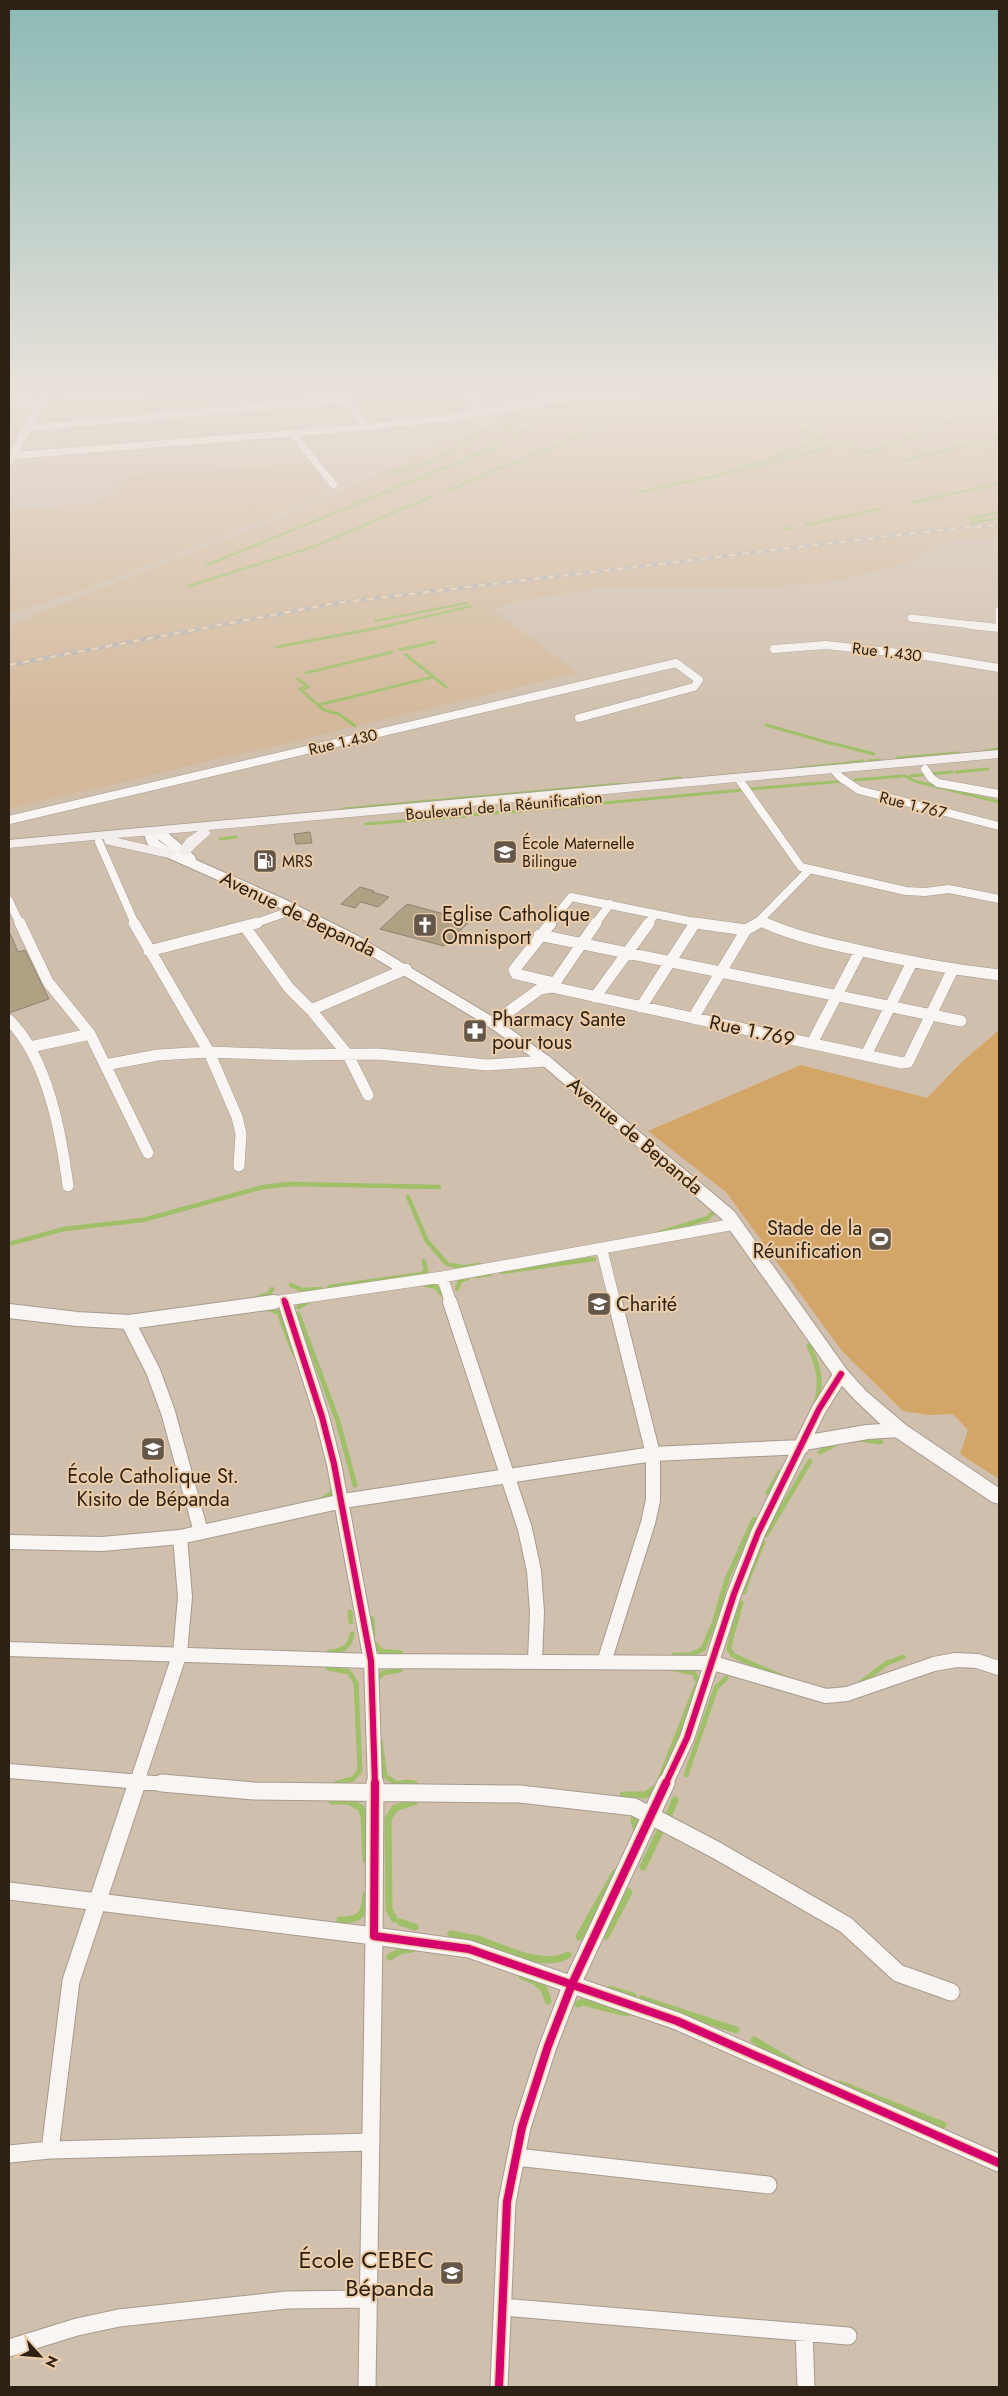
<svg xmlns="http://www.w3.org/2000/svg" width="1008" height="2396" viewBox="0 0 1008 2396" font-family="Jost,sans-serif">
<rect width="100%" height="100%" fill="#d0bfad"/>
<path fill="#d3b89a" d="M725 391H999V539L952 540 895 567 829 582 780 586 604 588 522 600 492 609 578 673 9 809V625L287 515 504 417 547 408Z
M309 464 319 474 327 495 83 590 9 613V509L67 506 96 502 114 492 130 475Z"/>
<path fill="#d3a566" d="M999 1030V1479L960 1454 968 1430 953 1414 929 1415 903 1411 842 1351 726 1192 648 1131 801 1065 927 1098 963 1061Z"/>
<g fill="none" stroke-linecap="round" stroke-linejoin="round">
<path stroke="#9fc069" stroke-width="2.5" d="M669 392 685 391
M532 432 511 427 504 422C541 401 612 403 655 400
M845 446 852 448
M858 450 865 453 999 405
M991 456H999
M905 460 999 438
M754 468 840 444
M392 473C409 467 432 463 447 453 474 437 487 418 520 436
M446 491 610 423
M639 492 732 472 826 440 799 431 918 391
M913 502 998 484
M970 519 999 512
M972 522 999 518
M806 525 880 509
M785 529 791 528
M207 565 498 446
M189 586 313 547 431 497
M375 621 467 603
M387 626 472 606"/>
<path stroke="#9fc069" stroke-width="3" d="M277 647 393 625
M399 650 435 642
M405 654 446 687
M306 673 392 652
M298 679 308 687 300 689 317 704
M318 705 433 677
M318 705 324 710 339 714 355 726
M766 725 833 744
M835 744 874 754
M984 751 999 749
M897 758 958 753
M868 761 880 760
M841 764 863 761
M798 768 839 764
M956 772 988 769
M905 776 914 781 999 802
M910 776 952 772
M661 780 680 778
M855 780 902 776
M749 789 845 781
M476 797 621 784
M593 804 743 790
M343 809 474 797
M526 810 590 805
M510 812 522 811
M469 815 505 812
M366 824 466 816
M220 839 236 837"/>
<path stroke="#9fc069" stroke-width="4.5" d="M408 1197 427 1241 447 1264
M659 1233 708 1218 713 1213 712 1207
M9 1244 64 1229 143 1220 263 1187 290 1184 439 1187
M451 1265 463 1267
M466 1267 479 1265
M502 1272 594 1259
M476 1276 490 1274
M423 1284 436 1287 442 1295
M291 1285 302 1290 321 1289
M329 1287 422 1274 426 1271 424 1261
M457 1289 460 1281 468 1278
M257 1298 269 1294 272 1289
M305 1303 309 1301"/>
<path stroke="#9fc069" stroke-width="5" d="M299 1307 307 1302
M268 1308 279 1313 294 1353
M298 1314 337 1419
M809 1346C818 1365 823 1382 816 1403
M338 1422 355 1485
M860 1439 881 1442
M820 1452 835 1444
M768 1493 780 1472
M321 1500 332 1493 333 1487
M766 1535 810 1461
M751 1571 763 1542
M744 1592 750 1573
M350 1612 351 1622
M372 1619 373 1635
M715 1620 727 1579 754 1519
M733 1631 741 1603
M732 1633 729 1649 733 1655 743 1660
M375 1644 381 1651 401 1653
M329 1652C342 1651 350 1648 352 1634
M674 1655H690L703 1649 714 1623
M745 1661 783 1677
M328 1668 349 1672 356 1683 360 1770 353 1779 337 1783
M376 1680 383 1673 400 1670
M858 1685 887 1663 903 1657
M380 1740 385 1776 396 1783 414 1784
M686 1775 716 1688 726 1678
M660 1779 698 1682 694 1673 674 1669"/>
<path stroke="#9fc069" stroke-width="7" d="M405 1783 414 1784
M623 1795H645L656 1788
M332 1801H348L361 1808 364 1817 366 1860
M634 1820 637 1831
M667 1820 675 1800
M643 1867 661 1829
M394 1919 389 1909 388 1819 395 1808 414 1802
M340 1920C360 1921 365 1914 366 1895
M400 1922 415 1927
M451 1934 471 1938
M606 1936 629 1892
M579 1937 615 1873
M475 1938C500 1946 544 1970 568 1955
M390 1957 400 1951 412 1949
M522 1976 534 1981
M537 1983 544 1989 548 2001
M610 1989 633 1996
M642 1999 736 2030
M578 2004 583 2002 597 2006
M602 2007 627 2013
M754 2040 798 2066
M840 2084 943 2125"/>
</g>
<path fill="#b0a185" stroke="#8d8374" d="M310 832 312 843 296 844 294 834Z
M360 887 374 891 372 892 389 897 378 907 361 902 355 908 341 904Z
M407 904 470 921 444 946 380 929Z
M9 931 18 952 25 950 49 999 9 1013Z"/>
<g fill="none" stroke-linecap="round" stroke-linejoin="round">
<defs>
<path id="minor-far4" d="M47 391 83 395 144 394
M464 391 482 413
M9 402H30
M27 428 337 400 348 403 366 427
M292 433 334 485
M9 456 356 428 456 417 547 401 670 391
M999 610V623
M911 618 981 626"/>
<path id="minor-far3" d="M970 625 999 628
M774 649 826 645 926 656 999 668
M925 769 931 778 938 783 999 794
M834 770 840 777 859 790 999 826
M738 778 801 867 906 891 925 892 949 889 999 899
M9 820 676 663 699 680 694 687 579 718
M99 842 135 924
M9 901 20 924
M761 921 768 924
M253 924 296 909
M550 924 571 897 704 924
M595 924 610 904
M648 924 655 914
M756 924 809 870"/>
<path id="minor-far2" d="M20 923 48 982 90 1034 148 1153
M134 923 209 1052 237 1117 241 1134 239 1166
M551 923 514 970 516 974 555 983
M695 923 746 930
M758 923 746 930 693 1018 902 1063 908 1062 953 969
M765 923C792 935 820 942 849 948 899 960 948 969 999 975
M245 927 289 988 311 1010 348 1055 368 1095
M539 935 961 1021
M149 951 257 923
M552 987 596 923
M595 997 649 923
M641 1007 695 923
M311 1010 406 969
M9 1020C48 1059 61 1133 68 1186
M493 1023 540 989 552 987 693 1018
M812 1043 860 951
M30 1047 90 1034
M866 1055 912 962
M105 1065 158 1055 209 1052 292 1055 378 1054 487 1065 546 1061
M602 1250 615 1303
M442 1277 451 1303
M284 1300 285 1303
M266 1303 442 1277 735 1224"/>
<path id="minor-far1" d="M285 1302 322 1417 334 1464 371 1661 375 1785
M450 1302 525 1529 534 1571 537 1612 535 1661
M9 1311 77 1319 129 1322 274 1302
M128 1322 153 1371 168 1412 201 1532
M804 1443 867 1432 899 1430
M9 1542 102 1544 180 1537 343 1501 653 1454 802 1447
M9 1649 371 1661 713 1663 826 1696 847 1694 934 1664 956 1660 977 1661 999 1668
M604 1662 648 1523 653 1500V1454L615 1302
M9 1771 177 1785
M136 1785 180 1653 185 1597 180 1537
M665 1785 687 1738 734 1594 758 1533 819 1409 841 1374"/>
<path id="minor" d="M162 1783 254 1791 520 1794 634 1807 716 1850 846 1925 898 1973 951 1992
M375 1783 374 1936 469 1949 677 2021 999 2163
M9 1891 374 1936 367 2387
M50 2150 71 1981 137 1783
M9 2154 50 2150 371 2142
M516 2157 768 2185
M503 2307 848 2336
M804 2332 806 2387
M9 2348 77 2327 119 2318 286 2300 368 2299
M499 2387 507 2202 522 2127 548 2046 572 1984 666 1783"/>
<path id="secondary" d="M161 826 165 827 169 834 195 856 196 860 284 899 358 936 498 1020 551 1058 734 1211 847 1370 866 1391 906 1425 999 1488V1504L992 1502 892 1435 854 1399 835 1378 722 1219 541 1064 488 1026 348 942 274 905 157 853 147 843 143 831 145 828 149 827 155 830ZM157 837 158 839 171 849 159 841Z"/>
<path id="primary" d="M42 391H52L14 462 9 465V453Z
M999 750V758L208 830 211 833C204 841 196 845 189 855L184 856 177 852 187 838 198 831 117 838 174 851 176 854 174 857 169 858 105 844 104 839 9 848V840Z"/>
</defs>
<use href="#minor-far4" stroke="#a89b8d" stroke-width="8"/>
<use href="#minor-far3" stroke="#a89b8d" stroke-width="9"/>
<use href="#minor-far2" stroke="#a89b8d" stroke-width="12"/>
<use href="#minor-far1" stroke="#a89b8d" stroke-width="16"/>
<use href="#minor" stroke="#a89b8d" stroke-width="19"/>
<use href="#secondary" stroke="#a89b8d" stroke-width="2"/>
<use href="#primary" stroke="#ad9f96" stroke-width="1"/>
<use href="#minor-far4" stroke="#f8f5f3" stroke-width="7"/>
<use href="#minor-far3" stroke="#f8f5f3" stroke-width="8"/>
<use href="#minor-far2" stroke="#f8f5f3" stroke-width="11"/>
<use href="#minor-far1" stroke="#f8f5f3" stroke-width="14"/>
<use href="#minor" stroke="#f8f5f3" stroke-width="17"/>
<use href="#secondary" fill="#f8f5f3" fill-rule="evenodd"/>
<use href="#primary" fill="#f3edeb" fill-rule="evenodd"/>
<defs>
<path id="rail" d="M974 528 999 525
M9 665 336 603 981 525"/>
</defs>
<use href="#rail" stroke="#b7b3af" stroke-width="4"/>
<use href="#rail" stroke="#eccdaa" stroke-width="2.5" stroke-dasharray="7" stroke-linecap="butt"/>
<defs>
<path id="cycleway-far2" d="M284 1300 285 1303"/>
<path id="cycleway-far1" d="M285 1302 322 1417 334 1464 371 1661 375 1785
M665 1785 687 1738 734 1594 758 1533 819 1409 841 1374"/>
<path id="cycleway" d="M375 1783 374 1936 469 1949 677 2021 999 2163
M499 2387 507 2202 522 2127 548 2046 572 1984 666 1783"/>
</defs>
<use href="#cycleway-far2" stroke="#eccdaa" stroke-width="8"/>
<use href="#cycleway-far1" stroke="#eccdaa" stroke-width="9"/>
<use href="#cycleway" stroke="#eccdaa" stroke-width="11"/>
<use href="#cycleway-far2" stroke="#d6006c" stroke-width="5"/>
<use href="#cycleway-far1" stroke="#d6006c" stroke-width="6"/>
<use href="#cycleway" stroke="#d6006c" stroke-width="8"/>
</g>
<linearGradient id="sky" x2="0" y2="1"><stop stop-color="#8bb9b5"/><stop offset="0.54" stop-color="#eae2da"/><stop offset="1" stop-color="#eae2da" stop-opacity="0"/></linearGradient>
<rect width="1008" height="726" fill="url(#sky)"/>
<defs>
<symbol id="school-square" viewBox="-11 -11 22 22"><rect x="-9" y="-9" width="18" height="18" rx="4" fill="#65584a" stroke="#eccdaa"/><path d="M0-5L7-2L0 1L-7-2ZM-4 1L0 2.5L4 1V4Q0 6-4 4Z" fill="#fff"/></symbol>
<symbol id="fuel-square" viewBox="-11 -11 22 22"><rect x="-9" y="-9" width="18" height="18" rx="4" fill="#65584a" stroke="#eccdaa"/><path d="M-5.5-6h7V0h2V4h1.3V-2.5L3-4.5l.8-.8L6-3V5H2.5V1h-1V6h-7ZM-4.2-4.7v3.2H.2V-4.7Z" fill="#fff"/></symbol>
<symbol id="church-square" viewBox="-11 -11 22 22"><rect x="-9" y="-9" width="18" height="18" rx="4" fill="#65584a" stroke="#eccdaa"/><path d="M-1.2-6h2.4v3.5h3.3v2.4h-3.3V6h-2.4V-.1h-3.3v-2.4h3.3Z" fill="#fff"/></symbol>
<symbol id="pharmacy-square" viewBox="-11 -11 22 22"><rect x="-9" y="-9" width="18" height="18" rx="4" fill="#65584a" stroke="#eccdaa"/><path d="M-2-6h4v4h4v4h-4v4h-4v-4h-4v-4h4Z" fill="#fff"/></symbol>
<symbol id="stadium-square" viewBox="-11 -11 22 22"><rect x="-9" y="-9" width="18" height="18" rx="4" fill="#65584a" stroke="#eccdaa"/><path d="M0-5a6.5 5 0 1 0 0 10a6.5 5 0 1 0 0-10ZM-3.5-1.8h7v3.6h-7Z" fill="#fff"/></symbol>
</defs>
<g fill-rule="evenodd">
<use href="#school-square" x="491" y="838" width="28" height="28"/>
<use href="#fuel-square" x="251" y="847" width="28" height="28"/>
<use href="#church-square" x="411" y="911" width="28" height="28"/>
<use href="#pharmacy-square" x="461" y="1017" width="28" height="28"/>
<use href="#stadium-square" x="866" y="1225" width="28" height="28"/>
<use href="#school-square" x="585" y="1290" width="28" height="28"/>
<use href="#school-square" x="139" y="1435" width="28" height="28"/>
<use href="#school-square" x="438" y="2259" width="28" height="28"/>
</g>
<g text-anchor="middle" dominant-baseline="central" stroke-width="4" stroke-linejoin="round" paint-order="stroke">
<g font-size="16" fill="#2c2114" stroke="#eccdaa">
<text transform="translate(887 652) rotate(7)">Rue 1.430</text>
<text transform="translate(343 742) rotate(-13)">Rue 1.430</text>
<text transform="translate(913 805) rotate(14)">Rue 1.767</text>
<text transform="translate(504 806) rotate(-5)">Boulevard de la Réunification</text>
</g>
<g font-size="16" fill="#2c2114" stroke="#eccdaa" text-anchor="start">
<text x="522" y="843">École Maternelle<tspan x="522" dy="18">Bilingue</tspan></text>
<text x="282" y="861">MRS</text>
</g>
<g font-size="20" fill="#2c2114" stroke="#eccdaa">
<text transform="translate(298 914) rotate(26)">Avenue de Bepanda</text>
<text transform="translate(752 1031) rotate(12)">Rue 1.769</text>
<text transform="translate(635 1136) rotate(40)">Avenue de Bepanda</text>
</g>
<g font-size="20" fill="#2c2114" stroke="#eccdaa" text-anchor="start">
<text x="442" y="914">Eglise Catholique<tspan x="442" dy="23">Omnisport</tspan></text>
<text x="492" y="1019">Pharmacy Sante<tspan x="492" dy="23">pour tous</tspan></text>
<text x="862" y="1228" text-anchor="end">Stade de la<tspan x="862" dy="23">Réunification</tspan></text>
<text x="616" y="1304">Charité</text>
<text x="153" y="1476" text-anchor="middle">École Catholique St.<tspan x="153" dy="23">Kisito de Bépanda</tspan></text>
</g>
<g font-size="24" fill="#2c2114" stroke="#eccdaa" text-anchor="end">
<text x="434" y="2259">École CEBEC<tspan x="434" dy="28">Bépanda</tspan></text>
</g>
</g>
<rect width="1008" height="2396" fill="none" stroke="#2c2114" stroke-width="20"/>
<g transform="translate(40 2356) rotate(116)" stroke="#eccdaa" stroke-width="4" paint-order="stroke">
<path d="M0-4L9 19L0 12L-9 19Z" fill="#2c2114"/>
<text y="-8" font-size="14" font-weight="bold" text-anchor="middle" fill="#2c2114">N</text>
</g>
</svg>
